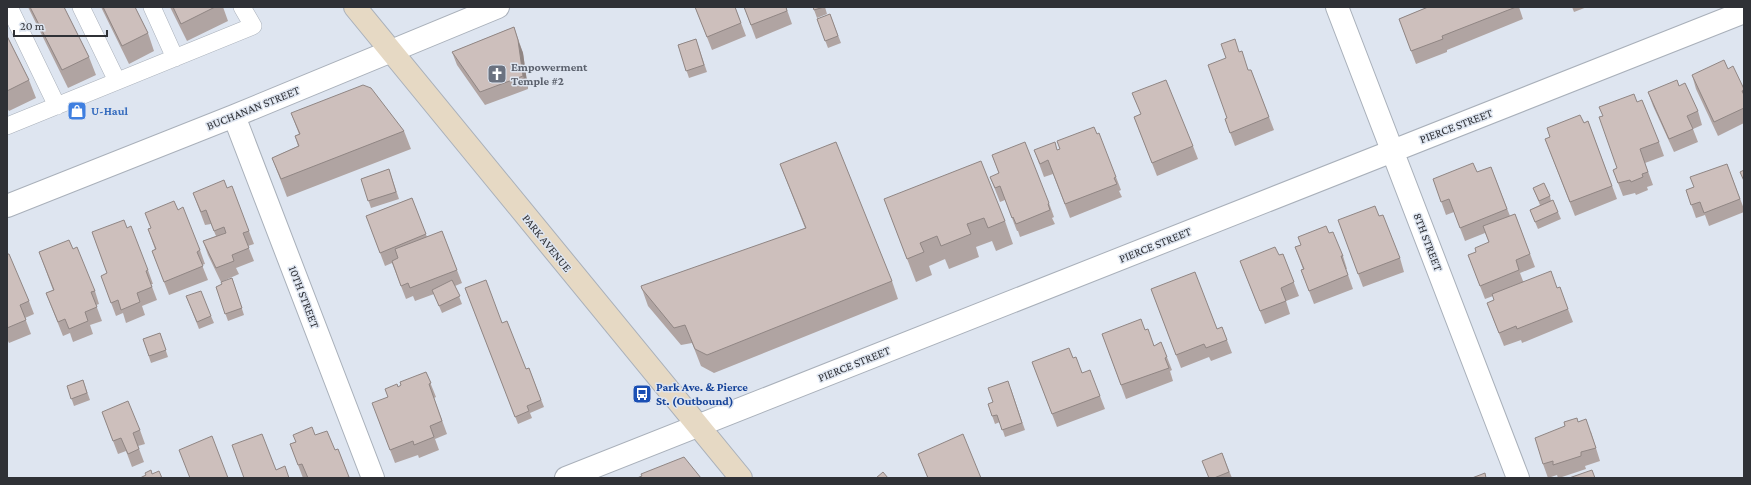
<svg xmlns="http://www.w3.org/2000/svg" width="1751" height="485" viewBox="0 0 1751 485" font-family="'Crimson Pro',serif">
<rect width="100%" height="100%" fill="#dee5f0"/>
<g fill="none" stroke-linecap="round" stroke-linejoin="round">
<defs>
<path id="service" d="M9 7 57 106
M81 7 117 81
M152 7 175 58
M7 126 253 26 242 7"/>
<path id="minor" d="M1337 7 1518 478
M234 116 373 478
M7 206 234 116 498 7
M566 478 1744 12"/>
<path id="secondary" d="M355 7 741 478"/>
</defs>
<use href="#service" stroke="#a9b0ba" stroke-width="18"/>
<use href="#minor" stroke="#a9b0ba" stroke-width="24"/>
<use href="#secondary" stroke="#a9b0ba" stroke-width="24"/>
<use href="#service" stroke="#fff" stroke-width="17"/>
<use href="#minor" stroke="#fff" stroke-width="22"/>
<use href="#secondary" stroke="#e6d9c4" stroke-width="22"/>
</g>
<path fill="#b0a4a2" d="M28 7H64L89 57 96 75 68 88Z
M101 7H135L148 33 154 51 129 64Z
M170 7H223L228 21 187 41Z
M695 7H735L746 36 712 50Z
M744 7H786L792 24 756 39Z
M813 7H825L827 14 817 18Z
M1428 7H1519L1523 19 1447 50V52L1416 64 1399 19Z
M1572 7H1587L1574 12Z
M830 14 841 43 828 48 817 19Z
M514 27 523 53 528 89 485 105 457 65 452 52Z
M7 36 29 80 36 98 9 111 7 108Z
M696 39 707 72 689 78 678 45Z
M1239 52 1248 70H1251L1274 130 1235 146 1225 119 1227 118 1226 58Z
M1728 69 1744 89V123L1718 136 1696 89 1692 75Z
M1679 86 1698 111 1702 125 1693 129 1698 142 1674 152 1653 106 1648 92Z
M1132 93 1193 146 1198 159 1157 176 1134 117 1141 114Z
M1637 102 1659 142 1664 156 1645 163 1653 185 1647 187 1648 190 1636 195 1635 193 1623 196 1613 170 1617 168Z
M291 113 404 131 411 149 287 197 272 158 298 146 295 136 299 134Z
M1588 121 1617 199 1575 216 1545 139Z
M1034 150H1057L1116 177 1121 190 1119 191 1122 197 1070 218 1053 174 1044 177Z
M992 155 1049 203 1054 217 1052 218 1055 224 1020 237 1018 231H1017L1005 200 1000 202 990 177 999 174Z
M780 164 892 281 898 299 714 373 701 366 692 343 681 345 648 306 642 289 805 228Z
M1727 164 1744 209V212L1709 226 1705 215 1696 218 1686 190 1694 187Z
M1491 167 1510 216 1515 214 1535 267 1520 273 1523 281 1557 288 1568 309 1573 322 1522 343 1521 340 1504 346 1492 316 1494 300 1493 296 1485 299 1468 255 1476 252 1489 242 1485 233 1465 241 1454 212 1446 215 1433 179 1477 172Z
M389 169 399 199 371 208 361 179Z
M227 188 249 231 254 244 248 246 254 261 236 268 239 274 221 282 208 255 203 241 216 236 211 224 205 225 193 193Z
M1533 188 1550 196 1551 201 1558 212 1561 219 1538 229 1530 210 1540 205Z
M412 198 427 237 442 231 462 283 455 286 462 304 442 313 434 294 415 301 413 296 406 299 392 263 385 266 366 216Z
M884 199 1005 221 1013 244 996 251 992 241 976 247 979 257 949 269 945 259 929 266 932 275 916 282Z
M178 210 200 250 205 264 202 265 208 280 169 295 152 251 155 249 148 229 151 228Z
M1379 216 1400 258 1404 272 1363 287 1338 220Z
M127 228 148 270 153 284H151L157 300 142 306 145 315 126 323 123 313 116 316 101 276 107 273 92 232Z
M1329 233 1343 256 1347 269H1346L1353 289 1314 304 1301 270 1303 269 1295 247Z
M73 249 95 291 99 304 96 305 102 321 90 325 93 334 73 342 70 333 63 336 51 306 46 293 53 290 39 252Z
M7 254 29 301 34 314 25 318 31 334 9 343 7 339Z
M1283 254 1299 296 1286 301 1290 314 1265 324 1240 261 1279 255Z
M232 278 244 315 228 321 216 287 222 284Z
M465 288 502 323 526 369 529 368 544 407 530 413 532 418 518 424Z
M1151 289 1217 329 1222 327 1232 353 1211 361 1209 357 1181 368Z
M186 296 211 316 214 323 199 329Z
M1145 330 1154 346 1161 342 1172 370 1170 371 1173 381 1126 399 1102 334Z
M160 333 168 357 151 363 143 339Z
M1073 358 1082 373 1100 396 1105 409 1057 427 1032 362Z
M426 372 436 397 434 398 447 434 435 439 439 450 419 458 418 455 395 463 377 416 388 397 385 389 398 387Z
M83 380 90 400 74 406 67 386Z
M1011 389 1025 430 1005 437 1000 422 995 424 988 404 993 402Z
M102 412 140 430 145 444 138 446 144 462 132 467 126 451 118 454Z
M1578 422 1591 432 1600 461 1585 466 1586 469 1559 478H1558L1557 475 1548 478 1543 464Z
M315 435 335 450 338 449 349 478H307V477L303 478 290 444Z
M1222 453 1232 478H1209Z
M918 454 981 478H928Z"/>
<path fill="#908684" d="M518 40 523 53 528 89 523 76Z"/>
<path fill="#cdbfbc" stroke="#908684" d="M30 7H64L89 57 62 70Z
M103 7H135L148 33 122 46Z
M173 7H215L181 24Z
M695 7H735L741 23 707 37Z
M744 7H786L787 11 751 25Z
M813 7H824L814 10Z
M1428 7H1516L1442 36 1443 39 1411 51 1399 19Z
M830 14 838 36 825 41 817 19Z
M514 27 518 40 523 76 480 92 452 52Z
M7 36 29 80 7 91Z
M696 39 704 65 686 71 678 45Z
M1235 39 1239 52 1242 51 1248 70H1251L1269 117 1230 133 1225 119 1227 118 1208 65 1226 58 1221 44Z
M1724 60 1728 69 1733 66 1744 89V90L1742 91 1744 95V108L1714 122 1692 75Z
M1166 80 1193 146 1152 163 1134 117 1141 114 1132 93Z
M1677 80 1679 86 1685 83 1698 111 1687 116 1693 129 1669 139 1648 92Z
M363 85 371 88 404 131 281 179 272 158 299 146 295 136 300 134 291 113Z
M1634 94 1637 102 1642 100 1659 142 1640 149 1648 172 1642 174 1643 177 1631 182 1630 180 1618 183 1613 170 1617 168 1599 117 1603 116 1599 107Z
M1580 115 1584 123 1588 121 1612 186 1570 202 1545 139 1550 137 1547 128Z
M1094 127 1097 134 1099 133 1116 177 1114 178 1117 184 1065 204 1048 160 1040 164 1034 150 1055 142 1057 150 1060 149 1057 141Z
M836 142 892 281 707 355 695 349 685 325 674 328 642 289 641 286 806 228 780 164Z
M1025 142 1049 203 1048 204 1050 210 1016 224 1013 217 1012 218 1000 186 995 188 990 177 999 173 992 155Z
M981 161 1005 221 988 228 984 218 967 224 971 234 941 246 937 236 920 243 924 252 907 259 884 199Z
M1473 163 1477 172 1491 167 1507 209 1460 228 1449 199 1441 202 1433 179Z
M1727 164 1740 199 1704 213 1700 202 1691 205 1686 190 1694 187 1690 177Z
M389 169 396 192 368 201 361 179Z
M1744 170V181L1740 172Z
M224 180 227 188 232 186 249 231 243 233 249 248 232 255 234 261 216 268 203 241 226 233 224 227 214 231 206 210 201 212 193 193Z
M1544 183 1550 196 1539 201 1533 188Z
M412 198 426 234 380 253 366 216Z
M1553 200 1558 212 1535 222 1530 210Z
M174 201 178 210 183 207 200 250 197 252 203 266 164 282 152 251 156 249 148 229 151 228 145 213Z
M1375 206 1379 216 1383 215 1400 258 1358 274 1338 220Z
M1515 214 1530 254 1516 260 1519 270 1480 286 1468 255 1476 252 1475 248 1489 242 1483 226Z
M124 220 127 228 131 226 148 270 146 271 152 287 137 293 140 302 121 310 118 300 111 303 101 276 107 273 92 232Z
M1326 226 1329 233 1333 232 1343 256H1341L1348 275 1309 291 1301 270 1304 269 1295 247 1301 245 1298 237Z
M442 231 457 270 410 288 408 283 401 286 392 261 398 258 395 249Z
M69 240 73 249 77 247 95 291 91 292 97 307 85 312 88 321 69 329 65 319 58 322 46 293 54 290 39 252Z
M1275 247 1279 255 1283 254 1294 282 1281 288 1286 301 1260 311 1240 261Z
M7 254H9L29 301 20 305 26 320 7 328Z
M1551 271 1557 288 1560 287 1568 309 1517 329 1516 326 1499 333 1487 303 1494 300 1492 294Z
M1195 272 1217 329 1222 327 1227 340 1206 348 1204 344 1176 355 1151 289Z
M232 278 242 308 225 314 216 287 222 284 221 282Z
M452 280 460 296 439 306 432 290Z
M486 280 502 323 507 321 526 369 529 368 541 400 527 406 529 411 515 417 465 288Z
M201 291 211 316 197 322 186 296Z
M1141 319 1145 330 1148 329 1154 346 1161 342 1167 357 1165 358 1169 368 1121 385 1102 334Z
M160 333 166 350 149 356 143 339Z
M1069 348 1073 358 1076 357 1082 373 1090 370 1100 396 1052 414 1032 362Z
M426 372 431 383 429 384 442 421 430 426 434 437 414 445 413 441 390 450 372 403 388 397 385 389 397 384 398 387 401 385 400 382Z
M83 380 87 393 71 399 67 386Z
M1008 381 1022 423 1002 430 997 415 992 416 988 404 993 402 988 388Z
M128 401 140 430 133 433 139 449 128 454 121 438 113 441 102 412Z
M1577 418 1578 422 1586 419 1596 448 1581 452V456L1553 465V461L1543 464 1535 438 1565 426 1564 422Z
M312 427 315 435 327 431 335 450 338 449 349 477 345 478H308L302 464 298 465 290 444 296 442 293 435Z
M262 434 276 470 285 466 289 478H244L232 445Z
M963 434 981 478H928L918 454Z
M212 436 228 478H190L179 450Z
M1222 453 1229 472 1214 478H1209L1202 461Z
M684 457 701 478H637L642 476 641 474Z
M151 470 152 474 159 471 162 478H140L146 475 145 473Z
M1592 470 1595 478H1569Z
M883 472 888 478H876Z
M1485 473 1486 478H1472Z"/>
<defs>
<symbol id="church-square" viewBox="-11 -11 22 22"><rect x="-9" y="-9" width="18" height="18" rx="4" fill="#6b7280" stroke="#dee5f0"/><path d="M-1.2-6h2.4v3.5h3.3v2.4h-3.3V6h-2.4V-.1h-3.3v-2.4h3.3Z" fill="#fff"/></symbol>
<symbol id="shop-square" viewBox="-11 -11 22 22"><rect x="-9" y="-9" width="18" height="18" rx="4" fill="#3f7fe0" stroke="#dee5f0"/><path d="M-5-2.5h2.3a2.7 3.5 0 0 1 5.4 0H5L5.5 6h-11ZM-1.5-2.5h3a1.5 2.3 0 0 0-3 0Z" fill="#fff"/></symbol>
<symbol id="bus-square" viewBox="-11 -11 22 22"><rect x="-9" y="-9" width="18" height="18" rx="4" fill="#1a4fb4" stroke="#dee5f0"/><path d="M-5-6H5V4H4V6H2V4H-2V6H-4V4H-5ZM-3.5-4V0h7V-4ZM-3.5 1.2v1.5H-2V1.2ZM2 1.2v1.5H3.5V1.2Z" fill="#fff"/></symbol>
</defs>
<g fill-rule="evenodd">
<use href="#church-square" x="486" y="63" width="22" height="22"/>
<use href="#shop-square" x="66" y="100" width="22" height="22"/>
<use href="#bus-square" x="631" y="383" width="22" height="22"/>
</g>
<g text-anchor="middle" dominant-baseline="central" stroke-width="3" stroke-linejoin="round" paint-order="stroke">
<g font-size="12" font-weight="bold" fill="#5b616d" stroke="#dee5f0" text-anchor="start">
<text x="511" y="67">Empowerment<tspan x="511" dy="14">Temple #2</tspan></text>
</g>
<g font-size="12" fill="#2f3136" stroke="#dee5f0">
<text transform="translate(253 108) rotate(-22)">BUCHANAN STREET</text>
<text transform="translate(1456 126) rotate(-21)">PIERCE STREET</text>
<text transform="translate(1428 242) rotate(69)">8TH STREET</text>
<text transform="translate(547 243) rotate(51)">PARK AVENUE</text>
<text transform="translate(1155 245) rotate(-22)">PIERCE STREET</text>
<text transform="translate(304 297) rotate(69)">10TH STREET</text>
<text transform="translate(854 364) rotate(-22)">PIERCE STREET</text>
</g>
<g font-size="12" font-weight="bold" fill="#366cbe" stroke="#dee5f0" text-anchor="start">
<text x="91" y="111">U-Haul</text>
</g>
<g font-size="12" font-weight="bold" fill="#164399" stroke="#dee5f0" text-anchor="start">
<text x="656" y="387">Park Ave. &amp; Pierce<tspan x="656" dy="14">St. (Outbound)</tspan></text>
</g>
</g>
<rect width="1751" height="485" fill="none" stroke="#2f3136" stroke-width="16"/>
<path d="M14 30v6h93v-6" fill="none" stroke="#2f3136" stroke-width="2"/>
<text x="20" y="30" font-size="12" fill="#2f3136" stroke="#dee5f0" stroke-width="3" paint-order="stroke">20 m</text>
</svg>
